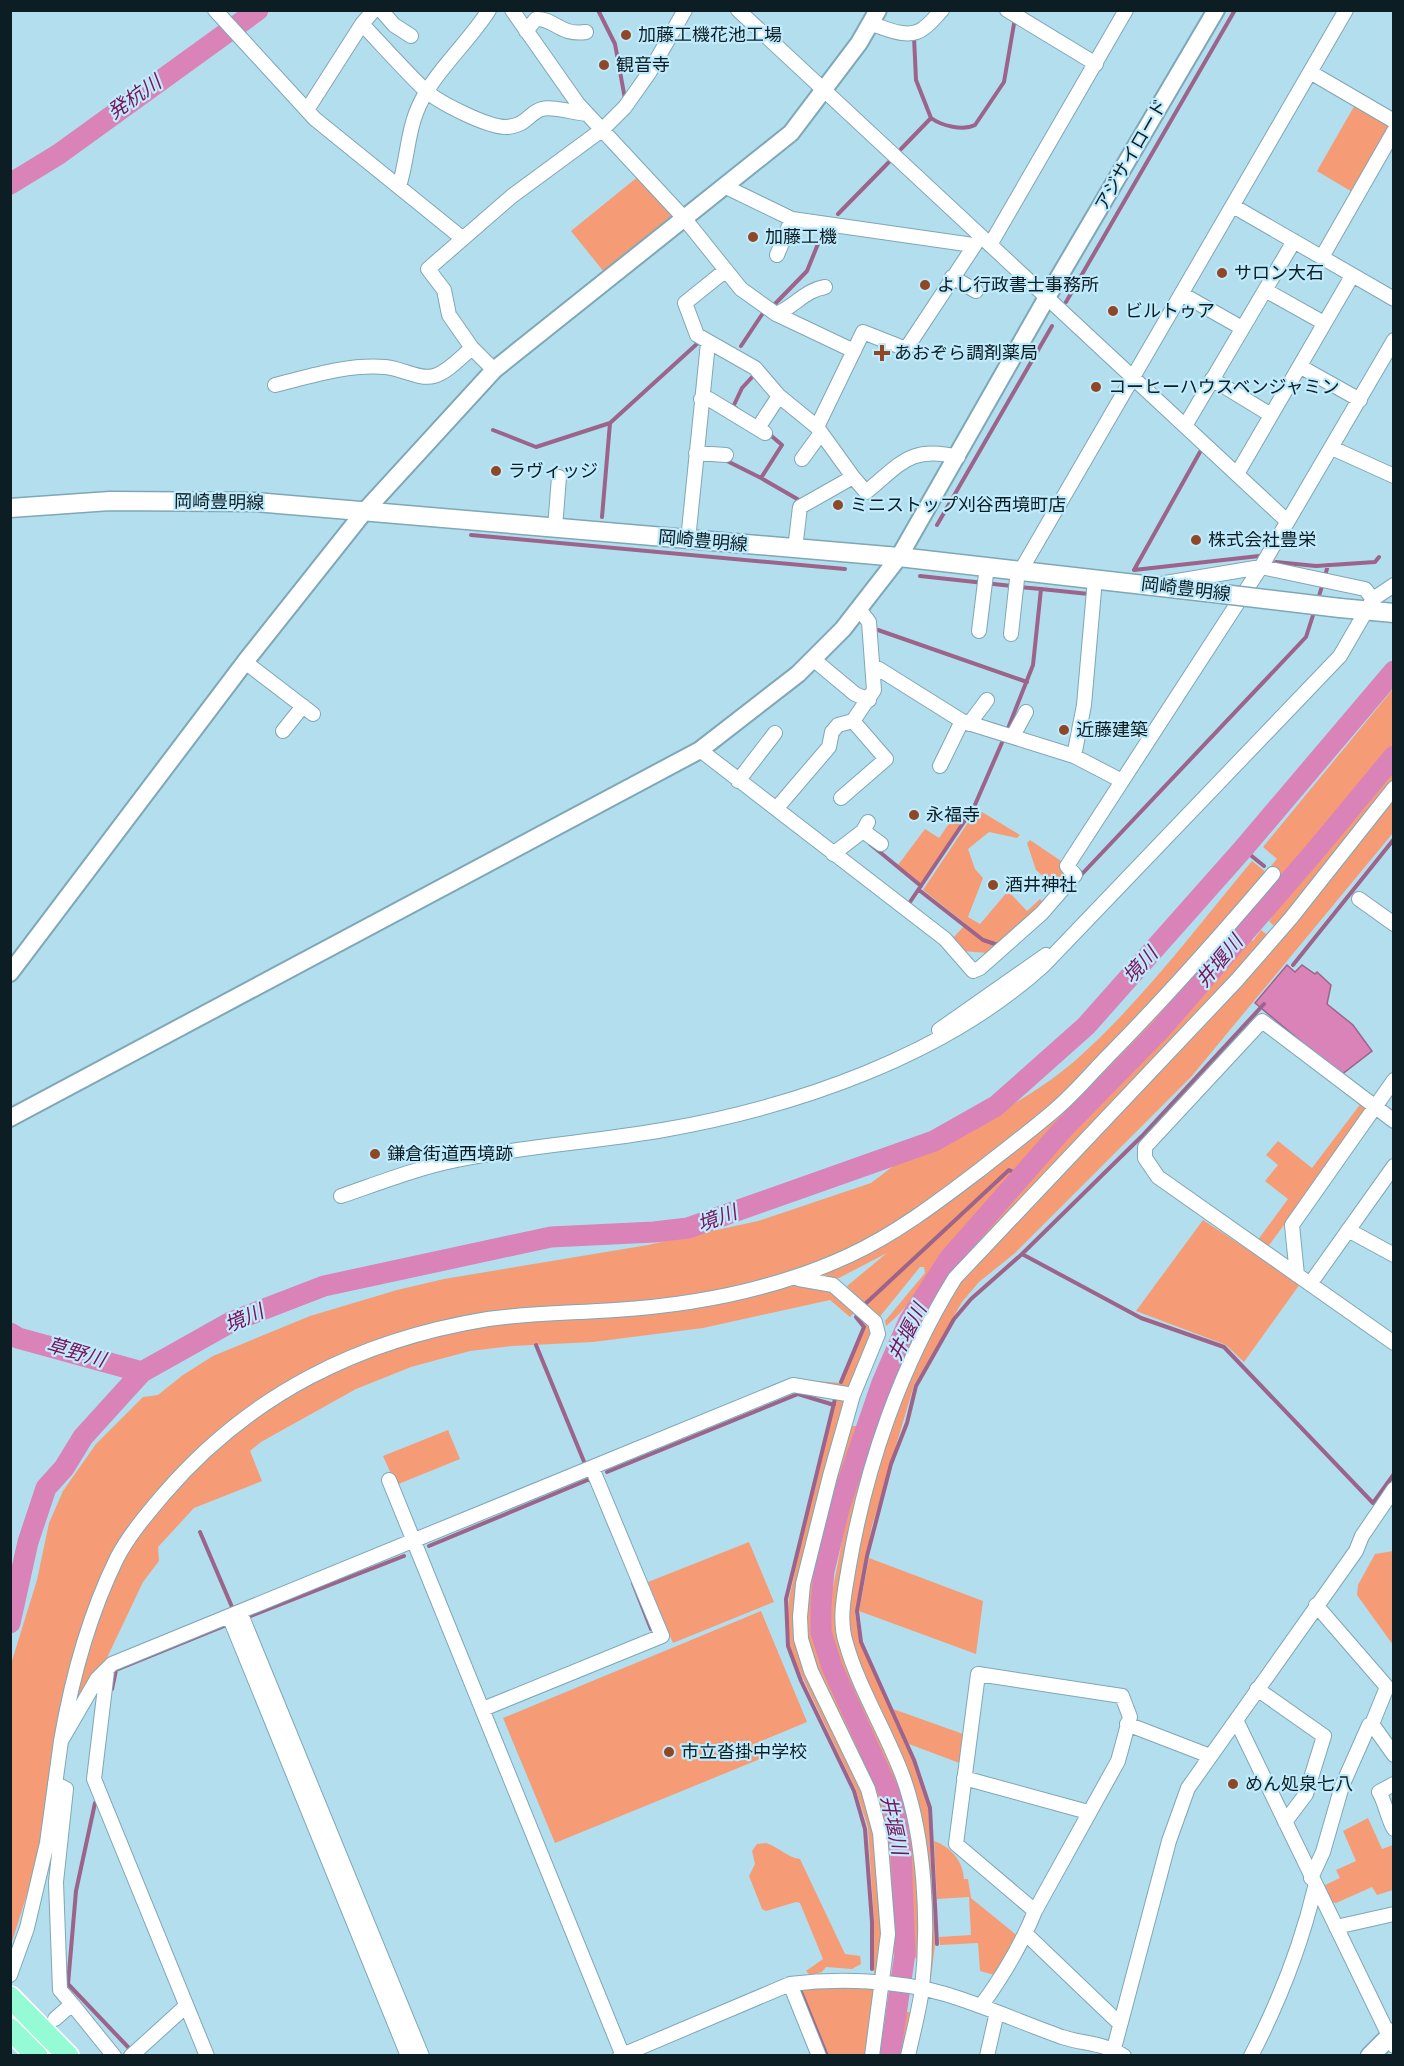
<svg xmlns="http://www.w3.org/2000/svg" width="1404" height="2066" viewBox="0 0 1404 2066" font-family="'Fira Sans','Noto Sans JP',sans-serif">
<rect width="100%" height="100%" fill="#b3deee"/>
<path fill="#f59c76" d="M1356 103 1392 125 1354 193 1317 171Z
M640 175 673 211 672 217 604 272 571 231Z
M1393 689V747L1268 902 1253 908 1276 874 1269 868 1277 859 1263 847Z
M1393 760V782L1285 920 953 1278 902 1371 840 1611 911 1811 920 1901 919 1959 910 1957 905 1847 899 1808 890 1780 831 1639 830 1604 848 1510 869 1435 906 1337 937 1285 1037 1165 1249 939 1253 941 1261 930 1266 934 1274 926 1269 921 1276 911 1273 907Z
M1393 794V833L1191 1077 1015 1253 979 1282 962 1302 914 1385 872 1526 855 1614 860 1642 912 1760 928 1809 935 1945 930 1986 927 1985 921 1838 849 1644 846 1621 856 1542 899 1394 954 1283 1066 1163Z
M960 808 971 809 921 884 898 865 925 829 939 838Z
M977 809 1020 835 1017 838 989 832 968 849 975 869 983 878 968 917 980 924 1008 891 1027 911 1040 899 1043 902 987 953 962 951 951 940 966 924 923 890Z
M1030 840 1064 863 1060 869 1068 874 1056 888 1036 870 1027 843Z
M1252 861 1267 873 1210 945 1060 1102 917 1212 843 1254 729 1292 418 1331 226 1425 174 1474 103 1579 31 1881 11 1945V1664L37 1580 49 1523 63 1491 96 1444 143 1397 158 1395 183 1375 213 1356 310 1316 397 1290 444 1279 648 1245 758 1221 871 1183 900 1161 915 1159C969 1128 1030 1100 1077 1059 1143 1000 1196 928 1252 861Z
M1243 913 1246 916 1240 931 1243 933C1149 1034 1052 1132 960 1234 933 1264 917 1301 886 1326L885 1321 925 1273 924 1267H920L878 1319 847 1286 887 1253 835 1280 806 1277 847 1260 1066 1106Z
M1362 1102 1370 1108 1267 1248 1257 1241 1288 1199 1265 1181 1278 1165 1266 1155 1278 1141 1312 1168Z
M1203 1220 1300 1284 1244 1362 1226 1345 1136 1311Z
M792 1283 823 1284 875 1327 849 1391 803 1380 842 1383 865 1327 857 1318 859 1315 855 1312 850 1317 830 1300 703 1328 593 1342 512 1346 470 1351 411 1367 356 1389 261 1442 250 1451 262 1481 194 1508 158 1547 159 1561 143 1582 105 1662 66 1727 89 1628 123 1558 149 1518 187 1474 260 1411 345 1365 443 1332Z
M838 1395 847 1397 796 1614 872 1809 885 1934 878 1975H874V1923L868 1828 856 1790 795 1662 790 1646 788 1617 789 1599 806 1519Z
M848 1426H861C843 1483 809 1570 815 1629 819 1681 867 1745 886 1795 903 1839 901 1906 899 1953L888 1956 884 1834 813 1668 804 1640 805 1591Z
M448 1430 460 1459 396 1485 383 1456Z
M749 1542 774 1602 673 1643 648 1582Z
M1393 1551H1394L1393 1645 1357 1595 1358 1585 1375 1554Z
M869 1558 983 1601 976 1654 859 1611Z
M761 1611 807 1722 754 1744 760 1759 555 1843 503 1718Z
M893 1709 966 1735 962 1764 909 1744Z
M1368 1818 1382 1849 1393 1845V1890L1377 1895 1372 1887 1336 1903 1328 1901 1321 1887 1340 1878 1336 1870 1356 1861 1343 1831Z
M934 1841C951 1847 963 1861 964 1879H968L971 1898 1019 1937 998 1976 980 1971 978 1943 940 1945 939 1937 971 1935 969 1897 937 1899Z
M766 1843C779 1847 786 1857 800 1859L845 1954 860 1956 861 1964 852 1969 826 1967 822 1972 810 1975 806 1971 823 1959 800 1903 796 1902 766 1911 762 1909 749 1876 755 1864 752 1851 757 1844Z
M800 1986 876 1989 868 2055H828Z
M903 2011 913 2013 905 2055 893 2056Z"/>
<path fill="#da83b8" stroke="#9c648b" stroke-width="1.5" d="M1287 965 1295 972 1302 965 1315 974 1317 972 1331 985 1327 1004 1353 1025 1372 1051 1341 1075 1255 1003Z"/>
<g fill="none" stroke-linecap="round" stroke-linejoin="round">
<path stroke="#9c648b" stroke-width="4" d="M598 10 615 44 625 99
M931 118C942 126 963 131 975 125L1004 82 1015 18
M901 149 931 118 916 80 914 37
M838 214 889 162
M1066 302 1235 10
M772 307 807 271 824 229
M741 346 765 310
M736 408 733 407 742 388 755 374
M493 430 536 447 610 423 699 342
M768 433 782 445 761 478 799 500
M1200 452 1134 570 1259 556
M725 460 761 478
M602 517 610 423
M937 525 1052 326
M471 535 845 569
M1276 562 1316 566 1375 562 1379 557
M920 576 1012 586
M1325 576 1328 565
M1019 587 1041 589
M1318 599 1323 583
M878 630 1027 682
M1007 731 1033 665 1041 589 1089 594
M870 844 921 886
M1243 849 1264 866
M1078 870 1082 874 1306 637 1315 609
M919 890 983 940 998 945
M908 905 974 807 1004 738
M1293 965 1394 839
M1022 1254 1141 1318 1224 1347 1373 1503 1394 1474
M863 1306 1009 1170 1022 1177
M536 1345 585 1464
M841 1382 864 1327 856 1317 858 1315
M835 1399 786 1599 788 1646 801 1681 854 1791 865 1829 872 1922V1969
M607 1472 798 1394 834 1405
M200 1532 232 1607
M429 1546 590 1479 591 1481
M633 1583 651 1629
M248 1617 404 1556
M112 1689 116 1670 229 1624
M95 1803 76 1891 68 1984 128 2047
M937 1944 930 1808 914 1760 861 1642 857 1611 867 1556 891 1464 907 1423 916 1386 954 1319 971 1299 1022 1254 1142 1136 1264 1004
M801 1992 827 2056"/>
<path stroke="#da83b8" stroke-width="21" d="M10 184 59 154 258 10
M10 1333 18 1338 142 1372
M10 1623 28 1542 46 1488 64 1468 83 1437 142 1372 231 1322 324 1286 551 1237 654 1232 688 1228 934 1141 996 1106 1086 1026 1243 849 1394 671
M890 2056 905 1953 901 1850 893 1801 832 1667 821 1632V1605L824 1571 840 1505 882 1383 909 1321 949 1259 1063 1129 1161 1029 1316 850 1394 756"/>
<defs>
<path id="minor" d="M215 10 315 119 462 238
M381 10 394 25 411 36
M512 10 578 104 684 218 741 289 776 314 854 351
M738 10 1287 521
M1007 10 1096 64
M362 24C383 46 404 70 426 91 440 103 487 127 506 127 527 126 528 113 542 109 552 106 575 113 587 114
M872 24C887 29 909 40 924 28 931 23 936 16 942 10
M526 31 536 19C554 18 560 36 586 32
M1310 72 1394 121
M307 110 362 24 374 10
M399 186C407 162 407 136 416 113 430 75 467 45 489 10
M724 186 792 219 973 245
M1233 206 1394 299
M990 245 1126 10
M777 255 792 219
M1322 257 1394 131
M726 270 685 303 697 335 755 368 779 396 817 427 853 477
M952 277 976 291
M1265 290 1324 323
M1182 294 1242 328
M776 314C794 307 805 290 825 287
M1301 367 1360 400
M494 370 472 348 449 315 444 290 428 269 512 196 603 129 625 107 649 73 685 10
M1212 379 1271 415
M275 385C311 376 348 364 385 367 401 368 419 380 434 376 448 372 461 357 472 348
M701 399H709L765 433
M1185 426 1294 241
M817 427 863 332 906 349 980 237
M758 428 779 396
M1332 448 1394 476
M696 453 726 455
M802 459 821 433
M1237 474 1352 276
M555 528 559 477
M688 540 708 343
M795 549 800 507 853 477 866 492C901 464 910 445 958 457
M1021 570 1346 10
M1165 583 1261 567 1365 589 1373 599
M979 631 987 566
M1011 634 1018 570
M813 659 855 694 869 700
M245 662 313 714
M873 668 879 669 962 721 1074 756 1122 781
M969 724 987 700
M283 731 303 706
M1013 736 1026 712
M700 750 945 939 973 971 980 968 1042 913 1075 875 1067 866 1261 567 1394 340
M1074 756 1084 705 1095 579
M940 766 962 721
M738 781 775 733
M841 798 886 759 853 721
M776 809 829 747 832 732 838 725 853 721 874 690 869 622 859 609
M863 831 881 844
M833 854 863 831 868 822
M1359 899 1394 924
M939 1030 1046 955
M1394 1121 1262 1021 1145 1147V1158L1158 1177 1394 1343
M341 1196C379 1183 417 1168 457 1160 525 1146 595 1142 663 1130 795 1107 945 1056 1045 964L1340 656 1373 599 1394 585
M1348 1230 1394 1255
M1297 1275 1292 1225 1394 1080
M799 1279 833 1285 875 1322 878 1334 853 1395 830 1476 803 1584 800 1617 801 1639 811 1671 868 1789 880 1833 888 1934 872 2056
M1310 1284 1394 1166
M389 1480 623 2056
M1316 1605 1387 1687 1372 1724 1394 1755
M240 1612 422 2056
M229 1616 408 2056
M107 1671 94 1779 207 2056
M1257 1689 1324 1736 1306 1794 1285 1822
M483 1709 662 1636 592 1468
M1236 1720 1394 2046
M1127 1724 1210 1756
M61 1741C72 1677 88 1617 117 1558 129 1535 147 1514 164 1494 250 1394 359 1340 488 1319 530 1313 573 1313 615 1310 696 1305 774 1290 848 1256 896 1234 939 1201 981 1169 1006 1149 1032 1130 1056 1109 1076 1092 1093 1071 1112 1052 1168 995 1221 935 1273 874
M964 1778 1088 1812
M55 1783 66 1789 56 1882 60 1990 72 2004 55 2019
M1394 1784 1379 1792C1386 1804 1387 1817 1394 1829
M1311 1878 1323 1852 1342 1786 1369 1725 1372 1724
M1336 1927 1394 1914
M1026 1934 1119 2023
M10 1975 27 1928 47 1843 61 1741 97 1679 112 1664 793 1385 853 1395
M790 1984 819 2056
M72 2004 114 2056
M981 2006C1003 1976 1021 1946 1035 1911L1118 1761 1130 1717 1122 1696 978 1674 956 1844 1035 1911
M131 2056 186 2006
M620 2056 790 1984C839 1978 897 1980 945 1994 985 2006 1023 2023 1062 2037 1083 2044 1105 2043 1124 2056
M908 2056C913 2033 919 2011 922 1989 929 1924 925 1838 903 1777 887 1733 858 1687 846 1643 838 1619 845 1591 849 1566 866 1466 901 1365 955 1278L1237 980 1291 918 1394 788
M987 2056 997 2012
M1112 2056 1169 1841 1188 1788 1356 1551 1362 1536 1394 1489
M1251 2056C1279 2002 1301 1946 1315 1887"/>
<path id="tertiary" d="M10 973 245 662 364 512 494 370 791 133 859 43 878 10
M10 1118 700 750 798 674 843 629 899 557 1046 299 1216 10"/>
<path id="secondary" d="M10 508 110 501 255 502 899 557 1223 594
M1340 608 1394 613
M1370 2056 1394 2032"/>
<path id="primary" d="M10 1997 68 2056
M10 2029 37 2056"/>
</defs>
<use href="#minor" stroke="#7ea7b7" stroke-width="16"/>
<use href="#tertiary" stroke="#7ea7b7" stroke-width="20"/>
<use href="#secondary" stroke="#7ea7b7" stroke-width="21"/>
<use href="#primary" stroke="#fff" stroke-width="24"/>
<use href="#minor" stroke="#fff" stroke-width="14"/>
<use href="#tertiary" stroke="#fff" stroke-width="16"/>
<use href="#secondary" stroke="#fff" stroke-width="18"/>
<use href="#primary" stroke="#95fbd5" stroke-width="21"/>
<defs>
<path id="secondary-bridge" d="M1223 594 1340 608"/>
</defs>
<use href="#secondary-bridge" stroke="#7ea7b7" stroke-width="21" stroke-linecap="butt"/>
<use href="#secondary-bridge" stroke="#fff" stroke-width="18"/>
</g>
<g fill="#8f4726" stroke="#c0ebfc" stroke-width="2">
<circle cx="626" cy="35" r="6"/>
<circle cx="604" cy="65" r="6"/>
<circle cx="753" cy="237" r="6"/>
<circle cx="1222" cy="273" r="6"/>
<circle cx="925" cy="285" r="6"/>
<circle cx="1113" cy="311" r="6"/>
<path d="M879 344h6v6h6v6h-6v6h-6v-6h-6v-6h6z"/>
<circle cx="1096" cy="387" r="6"/>
<circle cx="496" cy="471" r="6"/>
<circle cx="838" cy="505" r="6"/>
<circle cx="1196" cy="540" r="6"/>
<circle cx="1064" cy="730" r="6"/>
<circle cx="914" cy="815" r="6"/>
<circle cx="993" cy="885" r="6"/>
<circle cx="375" cy="1154" r="6"/>
<circle cx="669" cy="1752" r="6"/>
<circle cx="1233" cy="1784" r="6"/>
</g>
<g text-anchor="middle" dominant-baseline="central" stroke-width="4.5" stroke-linejoin="round" paint-order="stroke">
<g font-size="18" fill="#0c1d23" stroke="#c0ebfc" text-anchor="start">
<text x="638" y="35">加藤工機花池工場</text>
<text x="616" y="65">観音寺</text>
<text x="765" y="237">加藤工機</text>
<text x="1234" y="273">サロン大石</text>
<text x="937" y="285">よし行政書士事務所</text>
<text x="1125" y="311">ビルトゥア</text>
<text x="894" y="353">あおぞら調剤薬局</text>
<text x="1108" y="387">コーヒーハウスベンジャミン</text>
<text x="508" y="471">ラヴィッジ</text>
<text x="850" y="505">ミニストップ刈谷西境町店</text>
<text x="1208" y="540">株式会社豊栄</text>
<text x="1076" y="730">近藤建築</text>
<text x="926" y="815">永福寺</text>
<text x="1005" y="885">酒井神社</text>
<text x="387" y="1154">鎌倉街道西境跡</text>
<text x="681" y="1752">市立沓掛中学校</text>
<text x="1245" y="1784">めん処泉七八</text>
</g>
<g font-size="18" fill="#0c1d23" stroke="#c0ebfc">
<text transform="translate(1131 155) rotate(-60)">アジサイロード</text>
<text transform="translate(219 502) rotate(1)">岡崎豊明線</text>
<text transform="translate(703 541) rotate(5)">岡崎豊明線</text>
<text transform="translate(1186 589) rotate(7)">岡崎豊明線</text>
</g>
<g font-size="20" font-style="italic" fill="#7a125b" stroke="#c0ebfc">
<text transform="translate(134 97) rotate(-35)">発杭川</text>
<text transform="translate(1219 961) rotate(-50)">井堰川</text>
<text transform="translate(1140 965) rotate(-48)">境川</text>
<text transform="translate(717 1218) rotate(-20)">境川</text>
<text transform="translate(244 1318) rotate(-24)">境川</text>
<text transform="translate(907 1332) rotate(-63)">井堰川</text>
<text transform="translate(76 1352) rotate(16)">草野川</text>
<text transform="translate(894 1825) rotate(78)">井堰川</text>
</g>
</g>
<rect width="1404" height="2066" fill="none" stroke="#0c1d23" stroke-width="24"/>
</svg>
